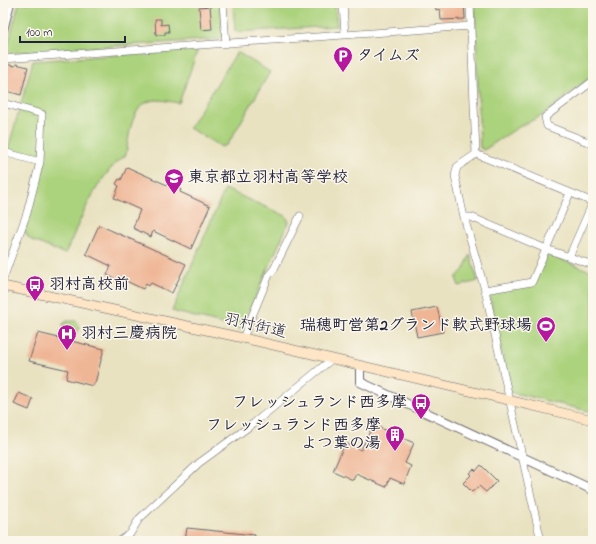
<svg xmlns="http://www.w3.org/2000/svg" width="596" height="544" viewBox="0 0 596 544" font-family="'Indie Flower','Klee One',sans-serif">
<rect width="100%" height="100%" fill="#fbf7ec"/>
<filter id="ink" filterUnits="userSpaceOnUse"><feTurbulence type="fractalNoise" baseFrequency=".025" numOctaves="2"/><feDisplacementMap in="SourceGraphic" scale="8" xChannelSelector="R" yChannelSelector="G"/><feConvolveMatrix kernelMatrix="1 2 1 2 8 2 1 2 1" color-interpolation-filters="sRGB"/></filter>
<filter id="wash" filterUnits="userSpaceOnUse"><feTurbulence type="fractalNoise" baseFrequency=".012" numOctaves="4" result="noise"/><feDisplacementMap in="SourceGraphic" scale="16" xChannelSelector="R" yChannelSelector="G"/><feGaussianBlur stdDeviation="0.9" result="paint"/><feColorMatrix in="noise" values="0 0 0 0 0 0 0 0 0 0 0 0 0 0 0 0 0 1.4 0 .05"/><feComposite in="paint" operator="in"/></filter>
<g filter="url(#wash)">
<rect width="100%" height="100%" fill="#e9e2c1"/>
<path fill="#abd27c" stroke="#667a5c" d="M19 3H220L223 35 219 39 10 53 7 49Z
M233 3H335L337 26 235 32Z
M475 3H593V75L543 115 517 128 484 150 480 148Z
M198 49 179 103C172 102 164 100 157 100 131 100 129 136 126 155 95 177 81 220 65 254L31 240 27 236 25 231 43 159 8 149 33 61Z
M237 52 270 72 228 144 222 147 189 128Z
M225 189 286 216 289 222 241 329 172 311Z
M547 254 593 272V412L510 392 489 293 533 282Z
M470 255 478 281 459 286 456 278 464 269Z
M67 321H76L80 327C79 333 74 333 68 333L62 325Z"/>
<g id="blocks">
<path fill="#efb695" d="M435 3H464L465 19 441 20 440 9 436 10Z
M210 6 212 29 201 30 199 7Z
M155 19H161V25L168 24 169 32H165V35H156Z
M5 64 15 66 16 64 28 67 21 95 3 90Z
M127 167 167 185 168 183 181 189 180 192 210 206 191 249 153 231 151 237 133 228 140 210 114 198 119 186 116 184 119 179 121 180Z
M99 225 186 264 172 293 151 283 149 286 146 284 143 289 126 281 125 284 107 275 111 266 86 254Z
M437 307 443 332 417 337 412 312Z
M38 333 104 349 95 383H94L93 386 66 379 68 370 29 361Z
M19 393 33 399 29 410 14 404Z
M373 425 414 443 405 463 411 466 404 484 390 478 386 487 356 474 353 480 333 471 345 443 361 450Z
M481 465 497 481 486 492 479 486 472 492 463 483 471 475 469 473 474 469 476 471Z
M187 528 255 535 254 541H185Z"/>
</g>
</g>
<g filter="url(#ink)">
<use href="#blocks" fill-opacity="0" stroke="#68656a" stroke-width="1"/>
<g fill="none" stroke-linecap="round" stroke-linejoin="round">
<defs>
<path id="minor" d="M223 3 226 44
M343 3 345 35
M470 3 476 154
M3 59 471 26
M593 81 545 117 547 126 593 144
M3 103 42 114 40 162 27 213 3 279
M3 152 40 162
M476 154 593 202
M464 217 455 176 457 167 476 154
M569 257 593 202
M485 290 532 282 570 193
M243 338 269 275 274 269 300 216
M120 541 130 534 139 519 199 463 254 423 332 359
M541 541 485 290 464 217H471L546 249 593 265"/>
<path id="tertiary" d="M3 30 10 3
M360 366V382L593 490"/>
<path id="secondary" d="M3 286 243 338 593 420"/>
</defs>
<use href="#minor" stroke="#68656a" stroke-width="8"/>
<use href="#tertiary" stroke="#68656a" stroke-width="10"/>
<use href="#secondary" stroke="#68656a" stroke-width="10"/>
<use href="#minor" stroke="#fff" stroke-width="7"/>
<use href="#tertiary" stroke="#fff" stroke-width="8"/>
<use href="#secondary" stroke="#fde5c5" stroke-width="9"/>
</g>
</g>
<defs>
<symbol id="parking-pin" viewBox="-11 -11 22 30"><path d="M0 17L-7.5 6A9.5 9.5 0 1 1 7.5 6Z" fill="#b5179e" stroke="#fbf7ec"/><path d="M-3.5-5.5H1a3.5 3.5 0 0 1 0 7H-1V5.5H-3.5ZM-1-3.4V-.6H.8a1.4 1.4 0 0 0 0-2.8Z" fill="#fff"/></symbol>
<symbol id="school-pin" viewBox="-11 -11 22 30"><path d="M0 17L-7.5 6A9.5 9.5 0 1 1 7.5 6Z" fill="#b5179e" stroke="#fbf7ec"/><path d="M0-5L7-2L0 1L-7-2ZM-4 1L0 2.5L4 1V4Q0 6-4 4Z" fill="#fff"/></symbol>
<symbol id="bus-pin" viewBox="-11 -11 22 30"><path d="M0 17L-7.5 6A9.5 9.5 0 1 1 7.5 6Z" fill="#b5179e" stroke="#fbf7ec"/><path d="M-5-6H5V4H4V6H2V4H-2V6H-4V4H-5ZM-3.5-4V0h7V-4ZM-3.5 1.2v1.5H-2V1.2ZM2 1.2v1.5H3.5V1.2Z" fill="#fff"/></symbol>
<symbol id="stadium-pin" viewBox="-11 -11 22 30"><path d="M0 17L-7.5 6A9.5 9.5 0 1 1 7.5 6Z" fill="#b5179e" stroke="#fbf7ec"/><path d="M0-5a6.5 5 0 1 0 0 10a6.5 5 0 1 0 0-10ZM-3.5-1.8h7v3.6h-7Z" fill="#fff"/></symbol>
<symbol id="hospital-pin" viewBox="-11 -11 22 30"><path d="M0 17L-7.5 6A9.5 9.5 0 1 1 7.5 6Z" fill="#b5179e" stroke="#fbf7ec"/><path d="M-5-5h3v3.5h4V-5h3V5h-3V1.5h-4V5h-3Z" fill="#fff"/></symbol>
<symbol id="building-pin" viewBox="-11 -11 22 30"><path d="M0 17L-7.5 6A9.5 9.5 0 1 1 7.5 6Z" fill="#b5179e" stroke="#fbf7ec"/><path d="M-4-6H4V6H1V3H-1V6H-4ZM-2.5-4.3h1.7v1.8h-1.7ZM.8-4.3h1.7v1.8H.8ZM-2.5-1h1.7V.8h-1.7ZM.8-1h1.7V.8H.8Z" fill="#fff"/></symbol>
</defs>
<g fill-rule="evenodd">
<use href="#parking-pin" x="332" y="45" width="22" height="30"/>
<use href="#school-pin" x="163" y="167" width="22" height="30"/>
<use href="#bus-pin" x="24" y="274" width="22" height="30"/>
<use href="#stadium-pin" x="535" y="315" width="22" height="30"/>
<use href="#hospital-pin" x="56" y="323" width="22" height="30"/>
<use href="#bus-pin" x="410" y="392" width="22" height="30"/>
<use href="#building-pin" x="384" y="424" width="22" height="30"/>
</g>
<g text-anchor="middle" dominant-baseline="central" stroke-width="3" stroke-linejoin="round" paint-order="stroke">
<g font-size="16" font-weight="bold" fill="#22223b" stroke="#fbf7ec" text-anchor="start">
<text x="357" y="56">タイムズ</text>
<text x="188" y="178">東京都立羽村高等学校</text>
<text x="49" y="285">羽村高校前</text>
<text x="532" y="326" text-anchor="end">瑞穂町営第2グランド軟式野球場</text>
<text x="81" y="334">羽村三慶病院</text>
<text x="407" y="403" text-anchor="end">フレッシュランド西多摩</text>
<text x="381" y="426" text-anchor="end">フレッシュランド西多摩<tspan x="381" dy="18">よつ葉の湯</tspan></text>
</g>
<g font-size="16" fill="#22223b" stroke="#fbf7ec">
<text transform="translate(255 326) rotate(13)">羽村街道</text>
</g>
</g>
<rect width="596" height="544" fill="none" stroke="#fbf7ec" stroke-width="16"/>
<path d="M20 36v6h105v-6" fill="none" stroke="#22223b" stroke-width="2"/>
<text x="26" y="36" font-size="12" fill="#22223b" stroke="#fbf7ec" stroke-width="3" paint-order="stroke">100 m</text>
</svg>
